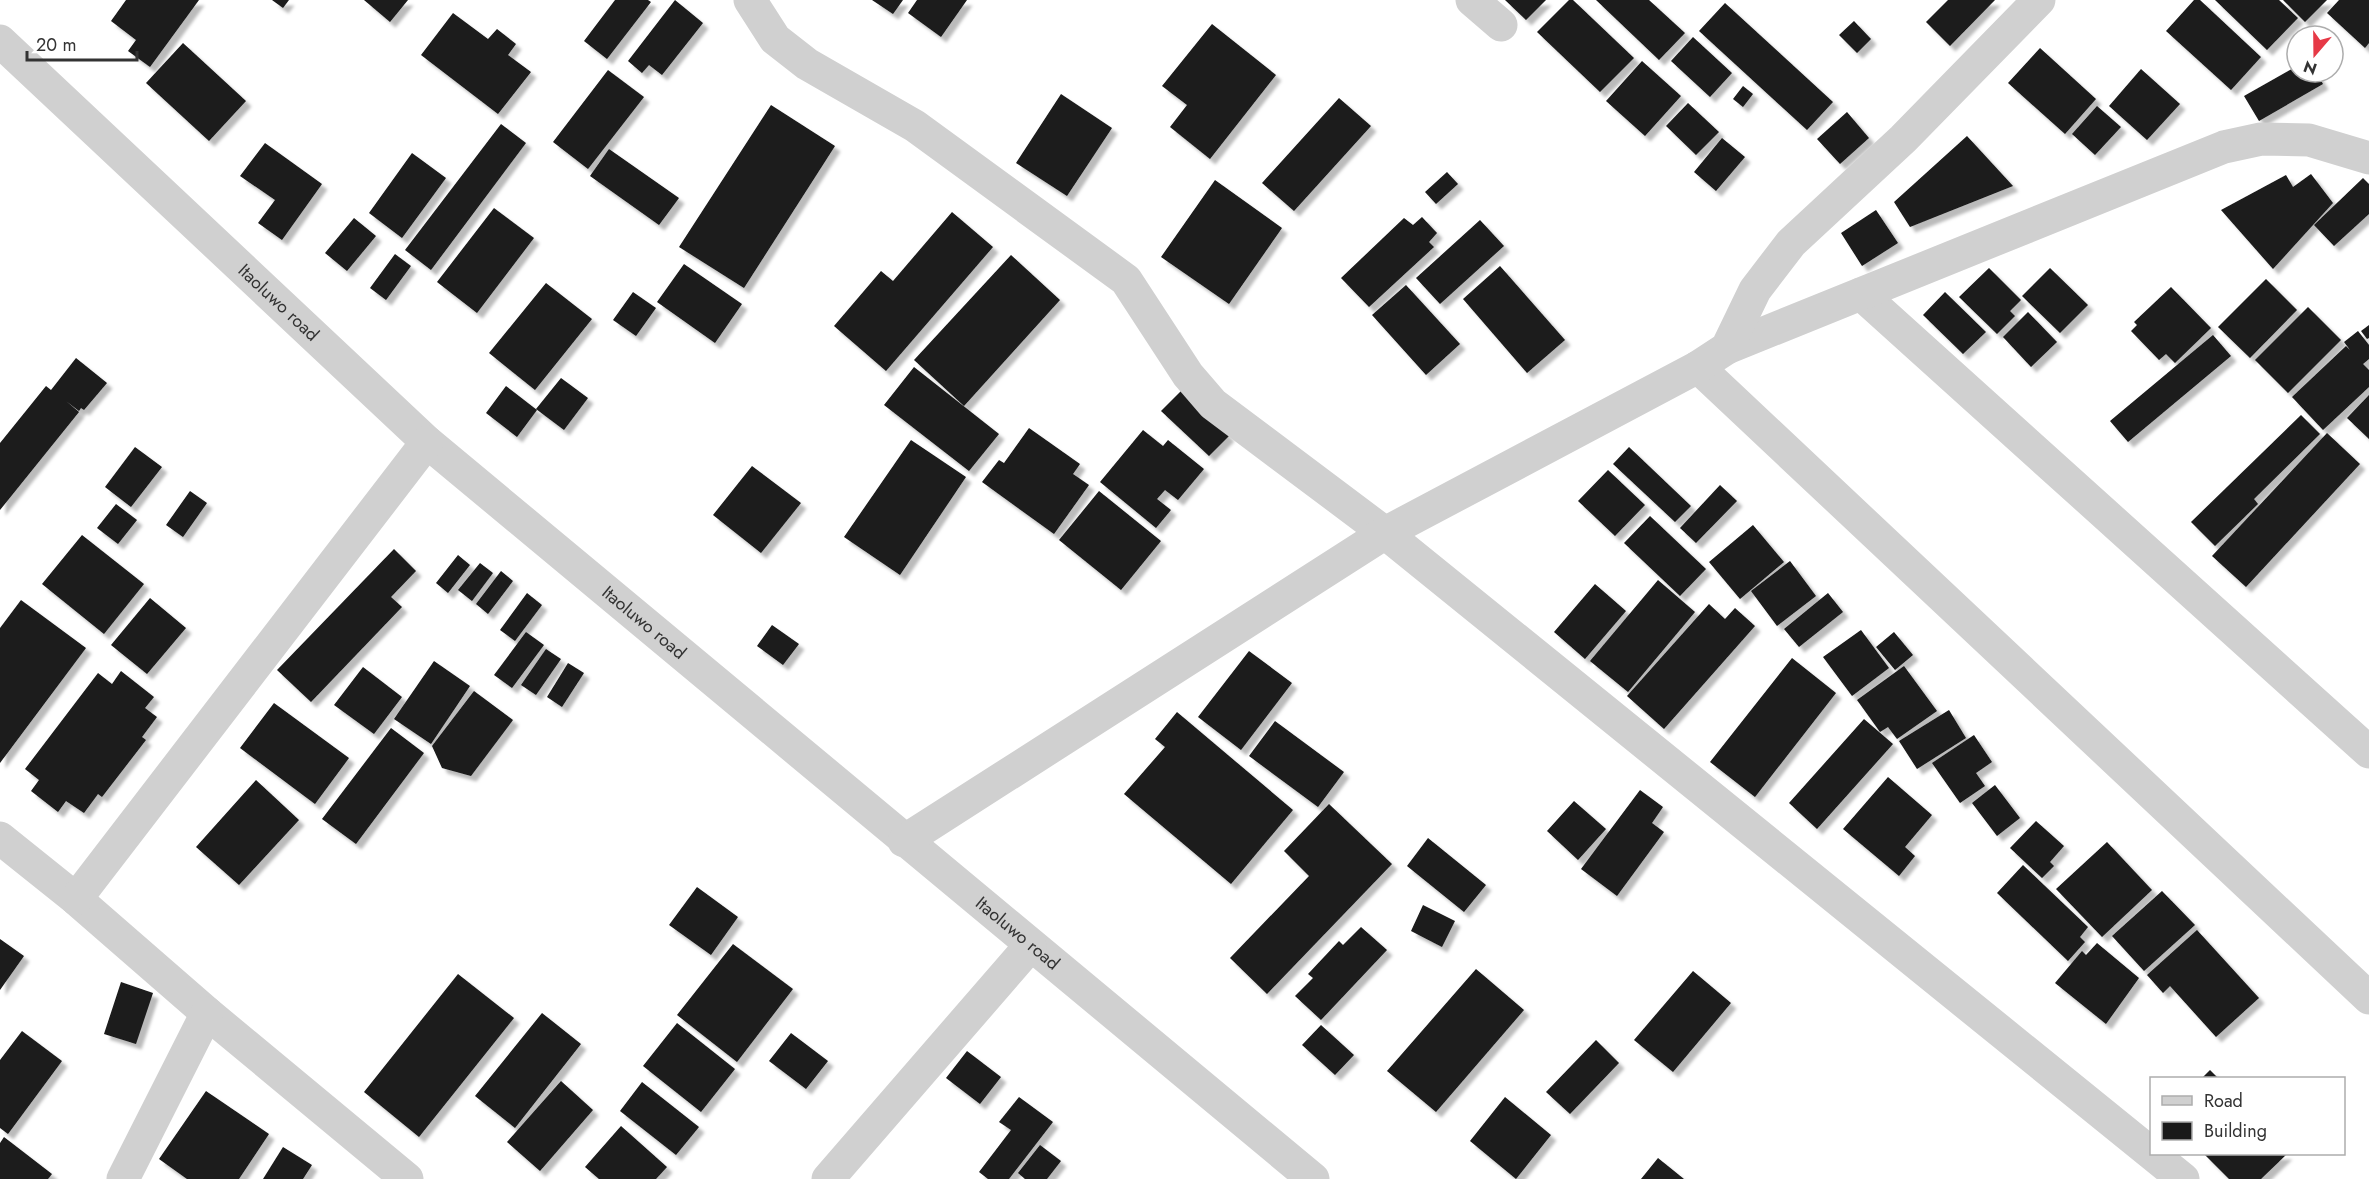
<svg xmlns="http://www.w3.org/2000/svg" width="2369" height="1179" viewBox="0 0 2369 1179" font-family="Jost,sans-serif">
<defs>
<filter id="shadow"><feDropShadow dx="5.5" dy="5.5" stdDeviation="1.5" flood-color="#0004"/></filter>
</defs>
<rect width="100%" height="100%" fill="#fff"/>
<path fill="#1a1a1a" filter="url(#shadow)" d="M126 0H199L150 67 128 51 136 40 111 21Z
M272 0H289L283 8Z
M364 0H408L390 22Z
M615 0H648L651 2 607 59 584 41Z
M675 0 703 23 662 75 649 65 642 73 628 61Z
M872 0H903L893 14Z
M917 0H967L941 37 908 13Z
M1505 0H1546L1526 20Z
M1569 0H1573L1634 58 1600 92 1537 32Z
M1596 0H1649L1685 33 1659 60Z
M1948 0H1995L1950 46 1926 22Z
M2194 0H2200L2261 57 2231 90 2166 31Z
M2215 0H2279L2298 18 2267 50Z
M2283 0H2327L2305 22Z
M2339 0H2369V43L2365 48 2327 13Z
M1725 3 1833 102 1807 130 1699 31Z
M453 13 488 39 497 29 516 44 508 55 531 72 498 114 421 55Z
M1854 21 1871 39 1857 53 1839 35Z
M1212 24 1276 75 1210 159 1170 127 1187 105 1162 86Z
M1693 37 1732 73 1710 97 1671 61Z
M183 43 246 101 209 141 146 83Z
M2040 48 2096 99 2065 134 2008 83Z
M1642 61 1681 96 1645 136 1606 101Z
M2297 66V72H2316L2323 84 2259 121 2244 96Z
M2141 69 2180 104 2147 140 2109 106Z
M608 70 644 97 588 169 553 142Z
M1743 86 1753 94 1743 107 1733 99Z
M1061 94 1112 128 1067 196 1016 163Z
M1339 98 1371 126 1294 211 1262 183Z
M1688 103 1719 132 1696 155 1666 126Z
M771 105 835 146 744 288 679 247Z
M2097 106 2121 127 2095 155 2072 134Z
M1847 112 1869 138 1840 164 1817 139Z
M501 124 526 143 431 270 405 250Z
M1967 136 2013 186 1910 227 1894 202Z
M1722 138 1745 157 1716 191 1694 172Z
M265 143 322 184 282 240 258 223 275 200 240 176Z
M609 149 679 198 659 225 590 176Z
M412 153 446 178 402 238 369 213Z
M1447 172 1458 184 1436 204 1425 192Z
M2311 174 2333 203 2273 269 2221 210 2286 175 2293 187Z
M2363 178 2369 184V214L2334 246 2314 225Z
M1215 180 1282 228 1229 304 1161 257Z
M494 208 534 238 477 313 437 282Z
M1876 210 1898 243 1862 266 1841 233Z
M952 212 993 247 886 371 834 326 881 271 893 281Z
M1422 217 1437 233 1429 242 1434 247 1369 307 1341 278 1404 218 1413 225Z
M354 218 376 236 347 271 325 253Z
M1480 220 1504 246 1440 304 1416 278Z
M395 254 411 266 386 300 370 288Z
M1011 255 1060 300 964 406 914 360Z
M684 264 742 304 715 343 657 302Z
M1500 266 1565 340 1527 373 1463 299Z
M1989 268 2021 300 2010 311 2015 316 1997 334 1959 297Z
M2050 268 2088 305 2060 333 2022 296Z
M2266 279 2297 310 2250 358 2218 327Z
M546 283 592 319 535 390 489 353Z
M1406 285 1460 344 1426 375 1372 315Z
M2171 287 2211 328 2175 363 2166 354 2159 360 2131 331 2137 325 2134 322Z
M633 292 656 308 636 336 613 320Z
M1945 292 1986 332 1963 354 1923 315Z
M2308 307 2341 340 2288 393 2255 360Z
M2028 312 2057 342 2031 367 2003 337Z
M2369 325V338L2367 339 2361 331Z
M2358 331 2369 345V359L2363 364 2369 370V387L2323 430 2292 397 2346 346 2350 350 2344 342Z
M2213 335 2231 356 2128 442 2110 421Z
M76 358 107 383 84 410 81 408 79 411 66 401 79 412 0 510V443L46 386 51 390Z
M914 367 999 434 969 471 884 405Z
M561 378 588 398 564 430 536 409Z
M506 386 537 410 517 437 486 413Z
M1181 391 1229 436 1209 456 1161 411Z
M2369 395V439L2347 418Z
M2301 415 2320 434 2254 499 2258 504 2215 546 2191 522Z
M1029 428 1080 464 1073 474 1089 485 1054 534 982 482 999 460 1004 463Z
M1143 430 1163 446 1168 440 1204 469 1178 500 1165 490 1157 499 1171 510 1156 528 1100 482Z
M2327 433 2360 464 2246 587 2212 556Z
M911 440 966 477 900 575 844 537Z
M135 447 162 467 131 507 105 487Z
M1629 447 1691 506 1675 522 1613 464Z
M752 466 801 503 761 553 713 515Z
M1608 470 1645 505 1615 536 1578 501Z
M1720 485 1737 501 1696 543 1680 528Z
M190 491 207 503 183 537 166 525Z
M1099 491 1161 541 1121 590 1059 540Z
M116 504 137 520 118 544 97 528Z
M1650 516 1706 569 1680 596 1624 543Z
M1753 525 1784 562 1740 599 1709 562Z
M82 535 144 584 104 634 42 584Z
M394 549 416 571 391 597 402 607 311 702 277 670Z
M458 555 470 565 448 593 436 583Z
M1790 561 1816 596 1777 626 1751 591Z
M480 563 493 573 472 601 458 590Z
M501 571 513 581 488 614 476 604Z
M1658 580 1695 612 1628 692 1590 661Z
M1595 584 1626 611 1585 659 1554 632Z
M527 593 542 605 515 641 500 630Z
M1828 593 1843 612 1799 647 1784 629Z
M150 598 186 628 147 674 111 645Z
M21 600 86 648 0 763V628Z
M1709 604 1725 619 1735 608 1755 626 1664 729 1627 696Z
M772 625 799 644 783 665 757 646Z
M1861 630 1889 668 1852 696 1823 657Z
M526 632 544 645 512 688 494 675Z
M1894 632 1913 655 1895 670 1876 647Z
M546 649 561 659 536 695 521 685Z
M1249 651 1292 683 1241 750 1198 717Z
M1792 658 1836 693 1755 797 1710 762Z
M434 661 470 686 431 744 394 719Z
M568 663 584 673 562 707 547 697Z
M1904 666 1937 711 1897 739 1888 727 1880 732 1857 700Z
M363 667 402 697 374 734 334 705Z
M121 671 154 697 145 708 157 717 142 737 146 740 102 797 98 794 84 813 66 801 58 812 31 791 39 780 25 769 98 673 112 684Z
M474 691 513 720 471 776 442 768 432 746Z
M274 703 349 758 315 804 240 748Z
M1949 710 1966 738 1917 769 1899 741Z
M1177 712 1293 810 1231 884 1124 794 1165 747 1155 739Z
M1864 719 1893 744 1817 829 1789 803Z
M1275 721 1344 772 1318 807 1249 756Z
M391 728 424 753 356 844 322 819Z
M1974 735 1992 762 1976 773 1985 786 1960 803 1932 763Z
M1888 777 1932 815 1905 847 1915 856 1899 876 1843 829Z
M256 780 299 820 239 885 196 847Z
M1995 785 2020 818 1997 836 1972 803Z
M1640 790 1663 807 1652 823 1664 832 1617 896 1581 869Z
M1574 801 1606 829 1578 860 1547 831Z
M1329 804 1392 864 1267 994 1230 958 1309 876 1284 851Z
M2036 821 2064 846 2050 862 2054 866 2042 878 2010 848Z
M1428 838 1486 885 1464 912 1407 866Z
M2107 842 2152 890 2102 937 2056 889Z
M2023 865 2088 927 2080 937 2085 942 2068 961 1997 893Z
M697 887 738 917 711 955 669 925Z
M2162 891 2195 925 2144 971 2112 936Z
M1423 905 1455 921 1442 947 1411 931Z
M1361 927 1387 950 1321 1020 1295 996 1313 978 1308 974 1339 941 1343 945Z
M2197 930 2259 998 2216 1037 2170 986 2163 993 2147 975Z
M0 939 24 956 0 990Z
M2097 943 2139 978 2106 1024 2055 983 2082 951 2086 955Z
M733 944 793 989 737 1062 677 1015Z
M1476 969 1524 1010 1436 1112 1387 1071Z
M1693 971 1731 1003 1673 1072 1634 1040Z
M458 974 514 1018 419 1137 364 1092Z
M121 982 153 993 136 1044 104 1034Z
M542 1013 581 1044 515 1128 475 1096Z
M677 1023 735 1069 701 1112 643 1066Z
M1321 1025 1354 1055 1335 1075 1302 1045Z
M22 1031 62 1061 8 1134 0 1128V1060Z
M791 1033 828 1061 806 1089 769 1061Z
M1596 1040 1619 1063 1570 1114 1546 1092Z
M967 1051 1001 1077 980 1104 946 1078Z
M2210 1070 2218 1078H2202Z
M561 1081 593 1110 540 1171 507 1142Z
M642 1082 699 1127 676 1155 620 1111Z
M206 1091 269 1134 239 1179H187L159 1159Z
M1019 1097 1053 1122 1009 1179H988L979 1172 1011 1130 999 1122Z
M1505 1097 1551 1135 1516 1179 1470 1141Z
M621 1126 667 1167 656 1179H599L585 1167Z
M4 1137 52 1174 48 1179H0V1143Z
M1040 1145 1061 1161 1047 1179H1025L1018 1173Z
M283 1147 312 1165 303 1179H263Z
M2204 1154H2287L2261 1179H2229Z
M1658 1158 1684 1179H1641Z"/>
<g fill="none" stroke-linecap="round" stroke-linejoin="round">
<g stroke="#d0d0d0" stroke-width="33">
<path d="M750 0 775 39 807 64 915 126 1126 280 1188 375 1213 404 1385 533 2183 1179"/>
<path d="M1472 0 1501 25"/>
<path id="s1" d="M0 41 427 442 1313 1179"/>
<path d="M1861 294 2369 752"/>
<path d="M1727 348 2224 147 2261 139 2309 140 2369 158"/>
<path d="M1698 367 2369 998"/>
<path d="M0 838 76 899 207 1013 407 1179"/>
<path d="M904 841 1385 533 1698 367 1727 348 1755 290 1791 243 1903 139 2039 0"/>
<path d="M76 899 427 442"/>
<path d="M123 1179 207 1013"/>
<path d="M828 1179 1030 946"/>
</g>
</g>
<g text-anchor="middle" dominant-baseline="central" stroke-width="6" stroke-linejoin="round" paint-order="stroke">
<g font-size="18" fill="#333" stroke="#fff">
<text stroke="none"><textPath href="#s1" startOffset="382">Itaoluwo road</textPath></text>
<text stroke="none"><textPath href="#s1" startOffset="868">Itaoluwo road</textPath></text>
<text stroke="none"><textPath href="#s1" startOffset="1354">Itaoluwo road</textPath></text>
</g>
</g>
<rect x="2150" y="1077" width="195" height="78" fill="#ffffff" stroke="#adadad" stroke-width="1.5"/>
<rect x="2162" y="1096" width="30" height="9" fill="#d0d0d0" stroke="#adadad" stroke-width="1.5"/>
<text x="2204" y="1107" font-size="18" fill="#333333">Road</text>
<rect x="2162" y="1122" width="30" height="18" fill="#1a1a1a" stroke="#adadad" stroke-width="1.5"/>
<text x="2204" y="1137" font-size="18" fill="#333333">Building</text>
<g transform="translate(2315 54) rotate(200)"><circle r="28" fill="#ffffff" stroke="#adadad" stroke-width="1.5"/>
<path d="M0-4.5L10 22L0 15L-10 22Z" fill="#e63946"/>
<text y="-9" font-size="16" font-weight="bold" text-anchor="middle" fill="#333333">N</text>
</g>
<path d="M27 51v9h110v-9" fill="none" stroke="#333333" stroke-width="3"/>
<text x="36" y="51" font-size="18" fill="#333333" stroke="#ffffff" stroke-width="4.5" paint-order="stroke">20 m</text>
</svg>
